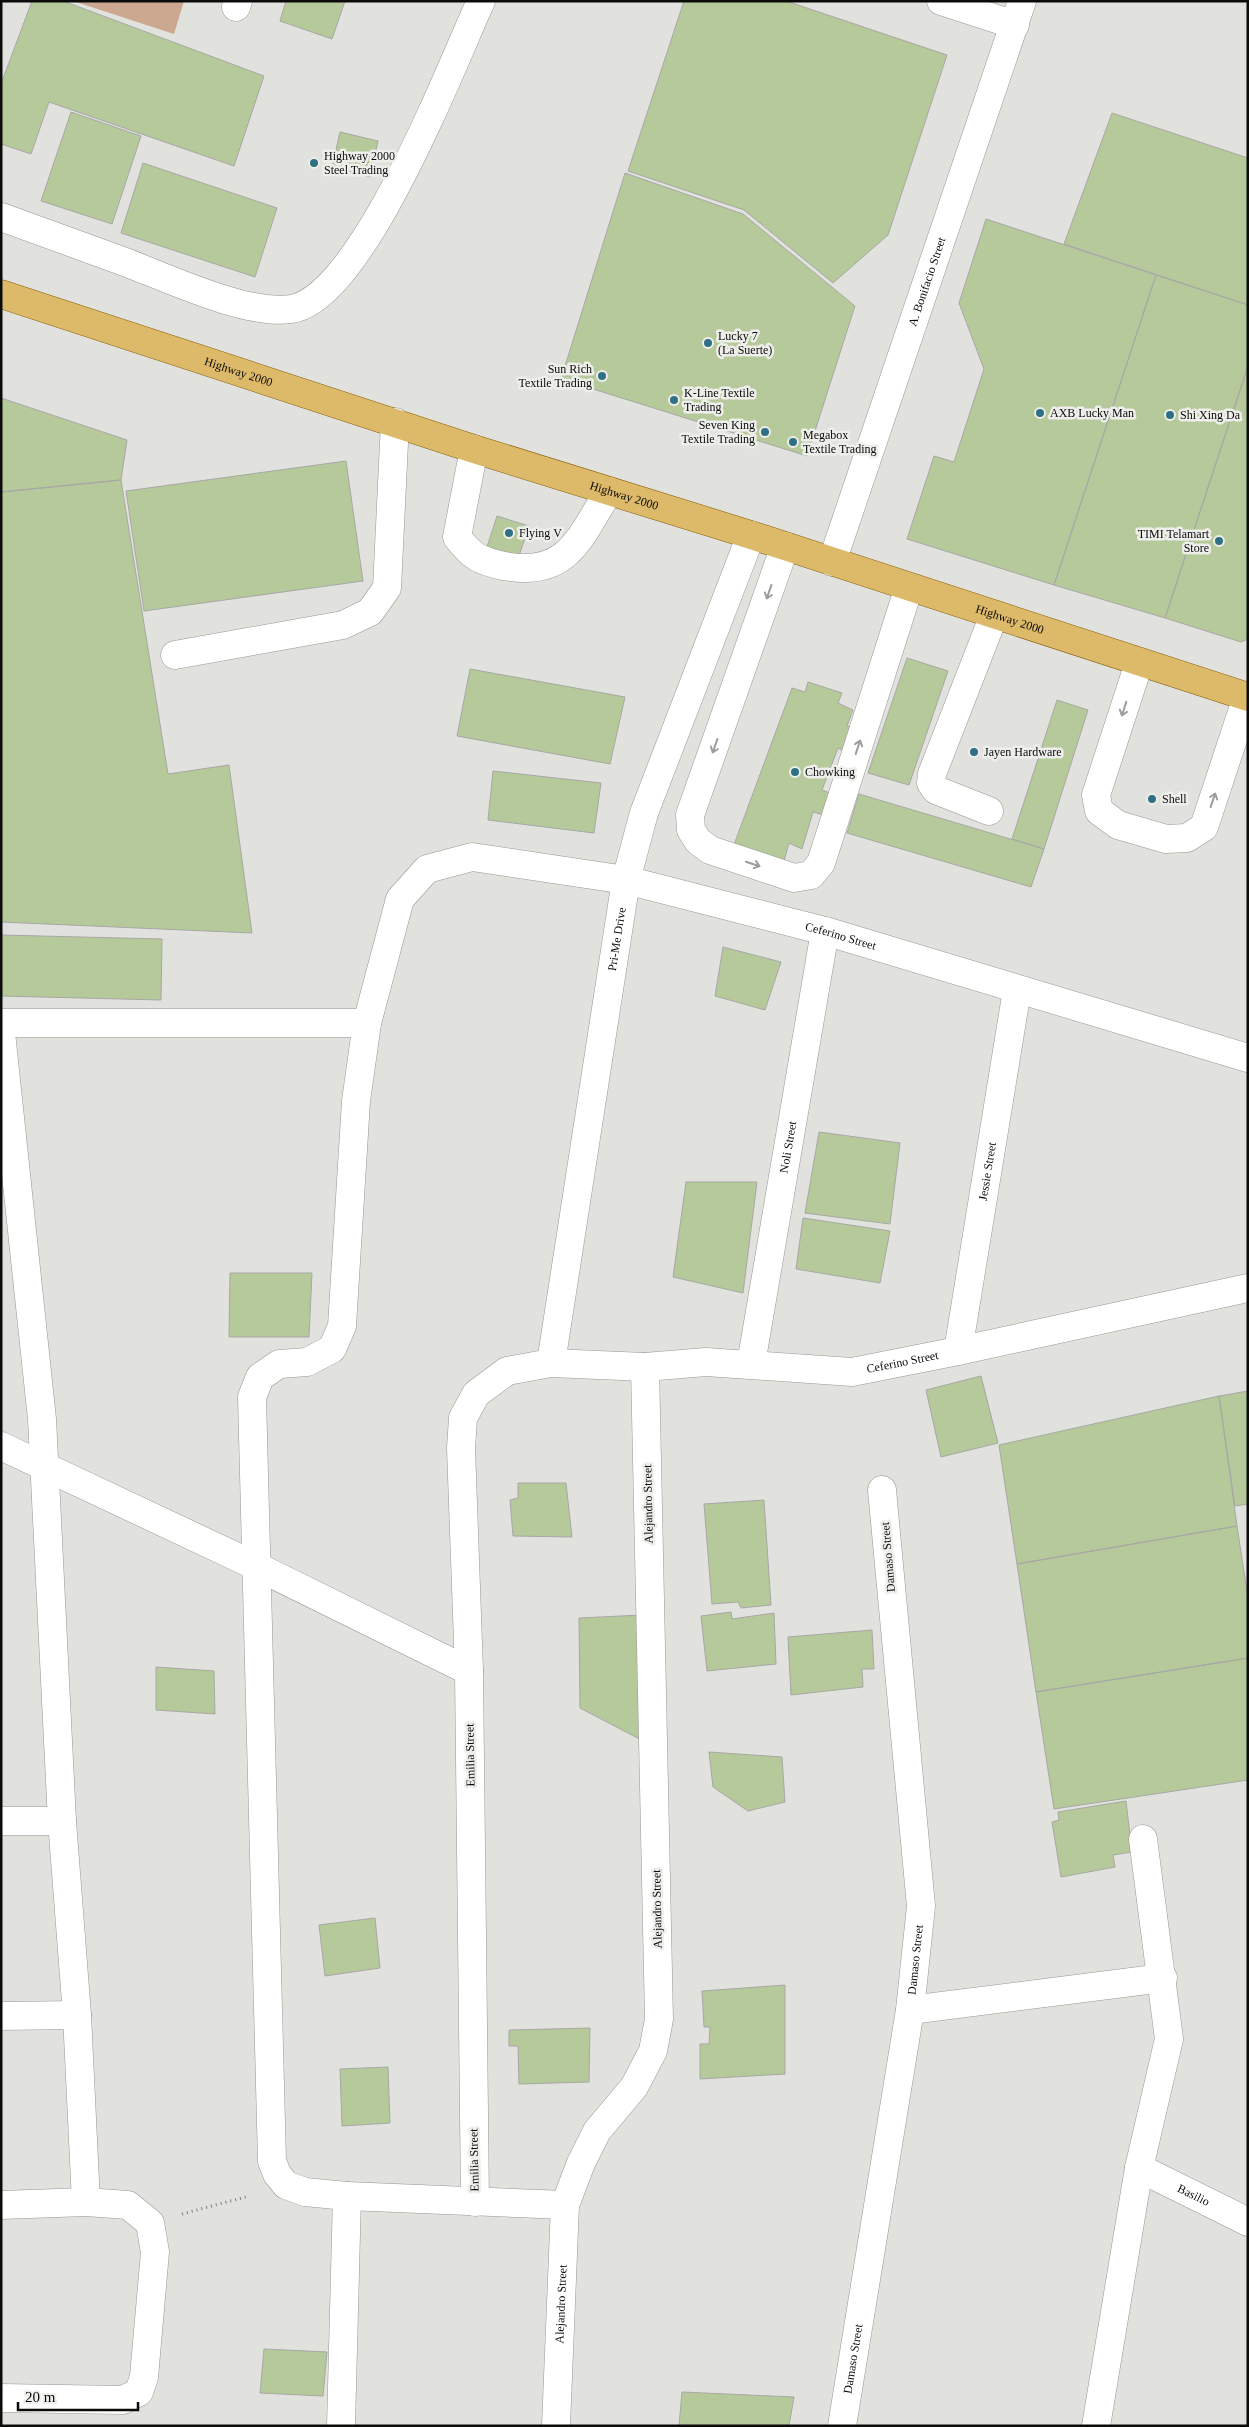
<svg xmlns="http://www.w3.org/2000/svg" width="1249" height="2427" viewBox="0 0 1249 2427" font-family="Georgia,serif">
<rect width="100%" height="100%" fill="#e1e1de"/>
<path fill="#cca891" d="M73 1H184L174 34Z"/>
<path fill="#b6c99a" stroke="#a7a8a5" d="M32 1H63L264 76 234 166 49 102 31 154 1 144V84Z
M286 1H345L332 39 280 21Z
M684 1H786L947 55 888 235 833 283 744 210 628 171Z
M71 112 141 136 112 224 41 201Z
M1112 113 1248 158V305L1064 244Z
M340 132 378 141 370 177 332 168Z
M143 163 277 208 255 277 121 233Z
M625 173 743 214 855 306 807 456 561 379Z
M986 219 1156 275 1054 585 907 539 934 456 954 462 984 369 959 303Z
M1156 275 1248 305V366L1165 618 1054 585Z
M1248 366V639L1241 642 1165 618Z
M1 398 127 440 121 480 1 492Z
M346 461 363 581 144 611 126 491Z
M121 480 168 774 229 765 252 933 1 922V492Z
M497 516 529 526 519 556 487 547Z
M907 658 948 671 909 785 868 773Z
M470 669 625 697 610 764 457 736Z
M808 682 842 693 838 703 853 710 847 726 858 729 849 754 838 748 822 790 835 795 828 816 813 812 802 849 789 843 782 868 732 850 792 688 805 692Z
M1057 700 1088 710 1044 849 1012 839Z
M493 771 601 783 594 833 488 820Z
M859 794 1044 849 1031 887 847 833Z
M1 935 162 939 161 1000 1 996Z
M723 947 781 962 765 1010 715 996Z
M819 1132 900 1143 890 1224 805 1213Z
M686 1182H757L743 1293 673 1277Z
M803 1218 890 1231 880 1283 796 1269Z
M230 1273H312L309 1337H229Z
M981 1376 998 1443 941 1457 926 1390Z
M1248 1391V1504L1235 1506 1219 1396Z
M1219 1396 1237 1526 1017 1564 999 1445Z
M518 1483H566L572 1537 513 1536 510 1500 518 1498Z
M764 1500 771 1605 741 1608 738 1602 712 1604 704 1504Z
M1237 1526 1248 1598V1658L1036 1692 1017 1564Z
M731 1612 732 1619 774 1613 776 1664 707 1671 701 1616Z
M642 1615 649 1744 580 1708 579 1618Z
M872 1630 874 1669H862L863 1687 791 1695 788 1637Z
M1248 1658V1780L1054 1809 1036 1692Z
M156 1667 214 1671 215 1714 156 1710Z
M709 1752 782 1757 785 1802 748 1811 713 1787Z
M1126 1801 1132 1852 1113 1855 1115 1867 1061 1877 1052 1822 1059 1820 1058 1812Z
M375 1918 380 1968 325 1976 319 1925Z
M785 1985V2074L700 2079V2044H709L710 2027H704L702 1991Z
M590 2028 589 2082 519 2084 518 2046H509V2030Z
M388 2067 390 2123 342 2126 340 2069Z
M264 2349 327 2352 323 2396 260 2393Z
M682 2392 794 2397 789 2426H679Z"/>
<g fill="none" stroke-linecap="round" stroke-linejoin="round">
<defs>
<g id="minor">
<path d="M941 1 1015 25"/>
<path d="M236 7 238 1"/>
<path d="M1 217C43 232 84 247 125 262 167 278 248 316 291 309 362 299 452 64 481 1"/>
<path d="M474 449 457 537C472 557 480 561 504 566 568 578 580 537 609 491"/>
<path d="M785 546 690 815 691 830 698 841 710 850 794 878 811 875 821 863 909 587"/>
<path id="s1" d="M832 562 1022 1"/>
<path d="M175 655 343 625 370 612 387 588 395 422"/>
<path d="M1139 663 1096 795 1099 811 1118 825 1166 839 1187 838 1204 827 1247 697"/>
<path d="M989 811 936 790 931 783 932 774 994 615"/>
<path d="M1 1023H367"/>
<path d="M1 1033 42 1419 62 1821 77 2015 86 2202"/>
<path id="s2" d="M958 1351 1017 990"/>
<path id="s3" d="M551 1363 626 880 644 813 751 535"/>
<path id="s4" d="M751 1364 825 931"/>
<path d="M1 1446 256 1566 469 1671"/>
<path d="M1 1821H62"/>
<path d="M910 2010 1163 1978"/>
<path d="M1 2016 77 2015"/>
<path id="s5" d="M1139 2168 1248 2222"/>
<path id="s6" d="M475 2202 469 1671 461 1448 463 1418 476 1394 507 1371 551 1363 645 1367 706 1362 852 1372 958 1351 1248 1288"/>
<path d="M1 2205 86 2202 128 2205 150 2223 155 2252 144 2377 139 2392 123 2400 1 2398"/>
<path id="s7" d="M565 2205 347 2196 305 2192 286 2185 277 2174 272 2161 252 1397 260 1377 279 1364 307 1362 332 1349 342 1326 356 1101 367 1023 400 899 427 869 472 857 626 880 825 931 1248 1058"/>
<path d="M341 2426 347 2196"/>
<path id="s8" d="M556 2426 565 2205 581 2163 597 2131 634 2087 653 2051 659 2019 645 1367"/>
<path id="s9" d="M842 2426 910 2010 921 1906 882 1490"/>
<path d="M1096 2426 1139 2168 1169 2039 1143 1839"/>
</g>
<g id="major">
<path id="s10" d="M1 294 474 449 751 535 1248 697"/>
</g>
</defs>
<use href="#minor" stroke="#979794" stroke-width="29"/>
<use href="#major" stroke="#855e07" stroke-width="29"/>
<path stroke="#7e7e7c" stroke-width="3" stroke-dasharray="1 4" stroke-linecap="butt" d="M182 2214 249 2196"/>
<use href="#minor" stroke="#fff" stroke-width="28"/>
<use href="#major" stroke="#ddb96a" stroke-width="28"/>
</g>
<defs><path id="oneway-shaft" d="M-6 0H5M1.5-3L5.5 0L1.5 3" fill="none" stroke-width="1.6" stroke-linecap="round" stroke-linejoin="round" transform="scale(1.25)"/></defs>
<g stroke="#9d9d9d">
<use href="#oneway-shaft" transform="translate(769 592) rotate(109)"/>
<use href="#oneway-shaft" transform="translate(1124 709) rotate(108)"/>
<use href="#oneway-shaft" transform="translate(715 746) rotate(109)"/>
<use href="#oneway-shaft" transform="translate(858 747) rotate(-72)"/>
<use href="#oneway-shaft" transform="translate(1213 800) rotate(-71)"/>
<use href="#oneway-shaft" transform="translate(753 864) rotate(18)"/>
</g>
<g fill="#2f7084" stroke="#eeeeeb" stroke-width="2">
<circle cx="314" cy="163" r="5"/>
<circle cx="708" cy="343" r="5"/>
<circle cx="602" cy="376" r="5"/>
<circle cx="674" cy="400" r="5"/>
<circle cx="1040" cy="413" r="5"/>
<circle cx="1170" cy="415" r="5"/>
<circle cx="765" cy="432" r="5"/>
<circle cx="793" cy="442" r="5"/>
<circle cx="509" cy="533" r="5"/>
<circle cx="1219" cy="541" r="5"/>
<circle cx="974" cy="752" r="5"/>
<circle cx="795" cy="772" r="5"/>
<circle cx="1152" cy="799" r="5"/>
</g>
<g text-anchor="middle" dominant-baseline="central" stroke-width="5" stroke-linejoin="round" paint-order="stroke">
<g font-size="12" fill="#0b0b0a" stroke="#eeeeeb" text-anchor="start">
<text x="324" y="156">Highway 2000<tspan x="324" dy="14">Steel Trading</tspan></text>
<text x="718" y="336">Lucky 7<tspan x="718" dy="14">(La Suerte)</tspan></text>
<text x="592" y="369" text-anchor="end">Sun Rich<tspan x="592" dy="14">Textile Trading</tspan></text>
<text x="684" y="393">K-Line Textile<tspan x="684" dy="14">Trading</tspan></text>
<text x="1050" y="413">AXB Lucky Man</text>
<text x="1180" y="415">Shi Xing Da</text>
<text x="755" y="425" text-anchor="end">Seven King<tspan x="755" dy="14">Textile Trading</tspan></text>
<text x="803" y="435">Megabox<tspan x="803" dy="14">Textile Trading</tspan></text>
<text x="519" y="533">Flying V</text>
<text x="1209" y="534" text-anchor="end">TIMI Telamart<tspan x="1209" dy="14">Store</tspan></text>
<text x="984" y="752">Jayen Hardware</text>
<text x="805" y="772">Chowking</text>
<text x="1162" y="799">Shell</text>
</g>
<g font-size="12" fill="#0b0b0a" stroke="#eeeeeb">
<text stroke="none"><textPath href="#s1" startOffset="296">A. Bonifacio Street</textPath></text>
<text stroke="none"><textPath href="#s10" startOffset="250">Highway 2000</textPath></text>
<text stroke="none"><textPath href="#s10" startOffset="655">Highway 2000</textPath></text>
<text stroke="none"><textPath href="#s10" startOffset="1060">Highway 2000</textPath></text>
<text stroke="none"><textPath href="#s7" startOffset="2096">Ceferino Street</textPath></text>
<text stroke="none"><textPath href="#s3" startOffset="429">Pri-Me Drive</textPath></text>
<text stroke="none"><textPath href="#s4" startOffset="220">Noli Street</textPath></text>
<text stroke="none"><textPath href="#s2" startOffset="182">Jessie Street</textPath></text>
<text stroke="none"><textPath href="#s6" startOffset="1248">Ceferino Street</textPath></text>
<text transform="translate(648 1504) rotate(-91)">Alejandro Street</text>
<text transform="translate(888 1557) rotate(-95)">Damaso Street</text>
<text transform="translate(470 1755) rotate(-91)">Emilia Street</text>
<text transform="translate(657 1909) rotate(-91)">Alejandro Street</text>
<text stroke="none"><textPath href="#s9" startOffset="472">Damaso Street</textPath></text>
<text transform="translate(474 2160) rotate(-91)">Emilia Street</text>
<text stroke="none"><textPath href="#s5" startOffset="61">Basilio</textPath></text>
<text stroke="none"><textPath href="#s8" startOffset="122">Alejandro Street</textPath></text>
<text stroke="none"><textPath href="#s9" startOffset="68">Damaso Street</textPath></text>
</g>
</g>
<rect width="1249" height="2427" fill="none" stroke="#0b0b0a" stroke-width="5"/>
<path d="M18 2402v8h120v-8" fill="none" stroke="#0b0b0a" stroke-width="2.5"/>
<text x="25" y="2402" font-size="15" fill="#0b0b0a" stroke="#eeeeeb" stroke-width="4" paint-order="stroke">20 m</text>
</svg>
